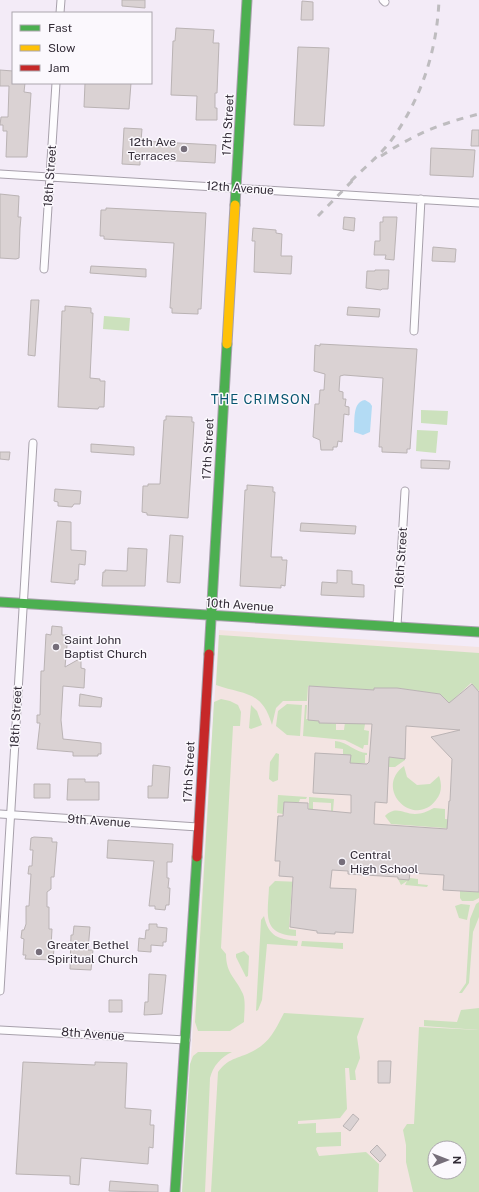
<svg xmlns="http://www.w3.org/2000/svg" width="479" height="1192" viewBox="0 0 479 1192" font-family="'Public Sans',sans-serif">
<rect width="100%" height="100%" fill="#f3ebf7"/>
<path fill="#f3e4e2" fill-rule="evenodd" d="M219 630 479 647V1192H182ZM435 1148H459V1172H435Z"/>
<path fill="#cce1bd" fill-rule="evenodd" d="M104 316 130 318 129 331 103 329Z
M421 410 448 411 447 425 421 423Z
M417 430 438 431 436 453 416 451Z
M219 635 479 653V690L478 691 471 683 454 699 456 710 440 694 397 688H374V690L308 686 307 701H283L276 708 272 725C262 690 244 695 216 685Z
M221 699 230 701 238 705 241 712 240 726H233L221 948 226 954C226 974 236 978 243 994 246 1001 244 1015 244 1022L230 1031H198L195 1022 214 702Z
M287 704 302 705 300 736 287 735 276 726 278 711Z
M251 705 257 711 262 725 251 729 249 728Z
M305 705H307L306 719 336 724V730H344L345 722 365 724 364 730 369 731 368 745H364L363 749 345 740 303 736Z
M335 741C348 742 356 753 367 753V755H365V763H350L343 755V749L335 748Z
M276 753 279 754 278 780 273 782 269 779 270 762Z
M388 757 405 758V760L395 767H389L387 765Z
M404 766 407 777 417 785 430 784 439 776C442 784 442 793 436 800 414 829 373 789 404 766Z
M278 795 307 797 306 799H300L299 802H284L283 814 277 813Z
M309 797 334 799 333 811H331V803L313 802V810H309Z
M434 808 445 809V819L458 820V829L391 824 385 816C396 805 403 814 415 814 422 814 428 811 434 808Z
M397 877 409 880 410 878 418 879V884L428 885 427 887 405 885 407 881 401 885Z
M275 881 301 882 300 886H292L289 929 296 930V936C261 934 268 914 269 887Z
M460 891 479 892V898L473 901H462L460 898Z
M479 902V917L473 932 472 944 469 983 462 993H459L466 983 470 919 476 904Z
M461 904 470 905 467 920 459 918 455 906Z
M264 916C269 937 278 939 298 941L297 946 267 944 262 1000 258 1010 256 1011 261 920Z
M302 941 343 943V949L301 946Z
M244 951 249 956 248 976 246 977 236 957V954Z
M479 1008V1030L424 1026V1020L457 1022 461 1010Z
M284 1013 364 1018 357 1037 360 1058 355 1071 356 1080H350L349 1068H345L347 1109 340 1118 298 1121V1124L316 1123V1133L341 1132V1146L317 1147 316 1149 319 1156 366 1152 379 1164 378 1192H211L218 1072C230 1056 240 1059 255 1050 271 1041 276 1028 284 1013Z
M419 1027 479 1030V1192H413L406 1162V1145L403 1130 407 1124H414ZM435 1148H459V1172H435Z
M198 1052H232C221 1057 213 1066 210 1078L205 1192H182L190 1064 193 1056Z"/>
<path fill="#b3dbf4" d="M365 400 370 403 372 406 370 432 363 435 354 432C355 421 352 402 365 400Z"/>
<path fill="#dad2d3" stroke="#bab3b4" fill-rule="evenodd" d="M122 0H145V8L122 6Z
M302 1 313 2V20H301Z
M176 28 214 30 213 43H219L217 93H215V108H217V120H196L197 96 171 95 173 41H175Z
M298 47 329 48 324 126 294 125Z
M0 70 13 71V83H25L24 92 31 93 27 157H6L7 131H3V125H0L1 117H8L9 86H0Z
M85 83H131L129 109 84 107Z
M124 128 142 129 141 141 216 145 215 163 140 159V165L122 164Z
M472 130H479V146H471Z
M431 148 475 150 473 177 430 175Z
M0 194 19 196 18 217H21L20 228 19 258 16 259 0 258Z
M106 208 206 213 201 309H198V314L172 313V308H170L174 243 104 239V236H100L101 210H106Z
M344 217 355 218 354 231 343 229Z
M383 217H397L394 260 385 259 386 255H374L375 241H380V222H383Z
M253 228 276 230V233L282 234 281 256H292L291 274 254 272 255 241H252Z
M433 247 456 249 455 262 432 261Z
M91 266 146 269V277L90 273Z
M375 270H389L388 289H382L381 290 366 288 367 271H375Z
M31 300H39L35 356 28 355Z
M65 306 91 308V313H93L90 378 100 379V381H105L104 407H99L98 409 58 407 62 311H65Z
M348 307 380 309 379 317 347 315Z
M320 344 417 349 410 449H407V453L382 452V447H379L383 378 344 375 340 376 339 391 343 392V399H346L345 406 349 407V415L344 414 342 442 338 441 337 447H333V450H321L320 440 313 437 315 404H319L320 390H324L325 374 314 371 315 345 320 346Z
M166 416 192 417V422H194L188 518 147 515V513L142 512 143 486H148V484H160L164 420H166Z
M91 444 134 447V455L91 452Z
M0 452H10L9 460 0 459Z
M421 460 450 461 449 469 421 468Z
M247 485 273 487V492H275L271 557H282V560H287L285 586 281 585V588L240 586 245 490H247Z
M55 489 81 491 80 504H74L72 507 58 506V502L54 501Z
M57 521 71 522V550L86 551 85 565 79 564 78 580H75V584L51 582Z
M301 523 356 526 355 534 300 531Z
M170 535 183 536 180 583 167 582Z
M128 548 147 549 145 586H102L103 572H105V570L127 571Z
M337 570 352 571V584L364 585V597L321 595 322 582 337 583Z
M52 626 62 627V635H68L65 667 81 658V668L85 669 84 688 63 686 61 720 63 739 101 743V754H98V756H73V752L37 749 40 723H37V715H40L41 671H44L46 634 51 635Z
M472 684 479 692V892L443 890 444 875 410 873 409 880 398 879V877L348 874V871L332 870 330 888 356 889 353 933 335 932V934L317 933V931L290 927 293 877 279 876 280 861H275L278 816H283L284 802 308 803V809L351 813V795L313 793 315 753 351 755 350 763 367 764 369 762 372 724 319 723V721L308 720 309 686 374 690V688H397L440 694 449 703ZM406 726 460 730 431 737 452 759 450 801H449L447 829 374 824 375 802 387 803 389 757 405 759Z
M80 694 102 698 101 707 79 706Z
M153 765 170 767 168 798H148V786H152Z
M68 779H85V782H99V800H67Z
M34 784H50V798H34Z
M34 837 52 838V842H57L54 877H51V889L47 892V907H49V929H52L51 947 54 948 53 960 25 959 26 955H23L24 939 21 938 22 930H24L26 924V906H29L31 874H28L29 866H32L33 850H30L31 838Z
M108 840 173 844 172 862H167V878H169L168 888H170L169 905H166L165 910 155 909V906H149L154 861 107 858Z
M149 924H157V927L167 928 166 942H163V946L151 945V952L138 951 139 938 145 939 146 930H149Z
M74 926 90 927 88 950H93L91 970 70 969 71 935H73Z
M149 974 166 975 162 1014 144 1015 145 1002H148Z
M109 1000H122V1012H109Z
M378 1061H391L390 1083H378Z
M23 1062 95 1065V1062L127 1063 125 1108 151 1110 150 1125H154L153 1148 149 1147 148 1164 81 1158 79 1185 70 1184V1176L16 1174Z
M353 1114 359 1119 350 1131 343 1126Z
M377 1145 386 1155 380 1162 370 1152Z
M110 1181 158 1185V1192L109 1191Z"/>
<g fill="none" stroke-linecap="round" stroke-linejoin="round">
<defs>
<path id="street" d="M383 0 385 2
M60 13 61 0
M0 174 479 203
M44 269 56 83
M414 331 421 199
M397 626 405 491
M0 814 198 827
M0 991 33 443
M0 1030 186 1040"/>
<path id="fast" d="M235 205 247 0
M0 602 479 632
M209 654 227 344
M175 1192 197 857"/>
<path id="slow" d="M227 344 235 205"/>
<path id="jam" d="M197 857 209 654"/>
</defs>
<use href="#street" stroke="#a7a0ab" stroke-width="9"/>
<use href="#fast" stroke="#a7a0ab" stroke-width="11"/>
<use href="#slow" stroke="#a7a0ab" stroke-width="11"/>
<use href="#jam" stroke="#a7a0ab" stroke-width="11"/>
<use href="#street" stroke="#fdfcfe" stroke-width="7"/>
<use href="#fast" stroke="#4caf50" stroke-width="9"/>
<use href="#slow" stroke="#ffc107" stroke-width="9"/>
<use href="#jam" stroke="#c62828" stroke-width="9"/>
<path stroke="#bebcbf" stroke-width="3" stroke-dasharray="7 7" stroke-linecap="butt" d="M381 156C415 134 439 124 479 114
M351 181C364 168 379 156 390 142 421 100 437 51 439 0
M318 216 355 178"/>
</g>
<g fill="#766e7a" stroke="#fbf8fd" stroke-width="1.5">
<circle cx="184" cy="149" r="4"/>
<circle cx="56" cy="647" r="4"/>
<circle cx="342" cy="862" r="4"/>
<circle cx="39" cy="952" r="4"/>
</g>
<g text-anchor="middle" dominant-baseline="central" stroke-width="3" stroke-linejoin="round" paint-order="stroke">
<g font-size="12" fill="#322b36" stroke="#fbf8fd">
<text transform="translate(228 125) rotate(-87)">17th Street</text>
<text transform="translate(50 176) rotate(-86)">18th Street</text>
<text transform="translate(240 188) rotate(4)">12th Avenue</text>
<text transform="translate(208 449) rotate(-87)">17th Street</text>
<text transform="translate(401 558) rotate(-86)">16th Street</text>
<text transform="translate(240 605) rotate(4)">10th Avenue</text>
<text transform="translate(16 717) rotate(-87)">18th Street</text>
<text transform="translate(189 772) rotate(-87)">17th Street</text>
<text transform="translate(99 821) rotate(4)">9th Avenue</text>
<text transform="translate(93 1034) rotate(4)">8th Avenue</text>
</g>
<g font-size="12" fill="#322b36" stroke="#fbf8fd" text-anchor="start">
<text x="176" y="142" text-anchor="end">12th Ave<tspan x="176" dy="14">Terraces</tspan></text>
<text x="64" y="640">Saint John<tspan x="64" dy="14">Baptist Church</tspan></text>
<text x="350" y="855">Central<tspan x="350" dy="14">High School</tspan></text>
<text x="47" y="945">Greater Bethel<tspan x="47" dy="14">Spiritual Church</tspan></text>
</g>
<g font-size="13" letter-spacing="1" fill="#085570" stroke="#fbf8fd">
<text x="261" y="399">THE CRIMSON</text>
</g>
</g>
<rect x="12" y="12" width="140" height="72" fill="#fbf8fd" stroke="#aba6ad"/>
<rect x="20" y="25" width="20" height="6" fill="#4caf50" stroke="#aba6ad"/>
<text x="48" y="32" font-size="12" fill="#322b36">Fast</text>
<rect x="20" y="45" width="20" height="6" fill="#ffc107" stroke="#aba6ad"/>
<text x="48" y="52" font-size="12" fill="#322b36">Slow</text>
<rect x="20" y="65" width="20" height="6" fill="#c62828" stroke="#aba6ad"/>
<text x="48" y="72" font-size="12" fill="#322b36">Jam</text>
<g transform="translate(447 1160) rotate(90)"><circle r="19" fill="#fbf8fd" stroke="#aba6ad"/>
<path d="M0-3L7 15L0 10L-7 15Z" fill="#766e7a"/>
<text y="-6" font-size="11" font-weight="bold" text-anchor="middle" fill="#322b36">N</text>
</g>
</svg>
